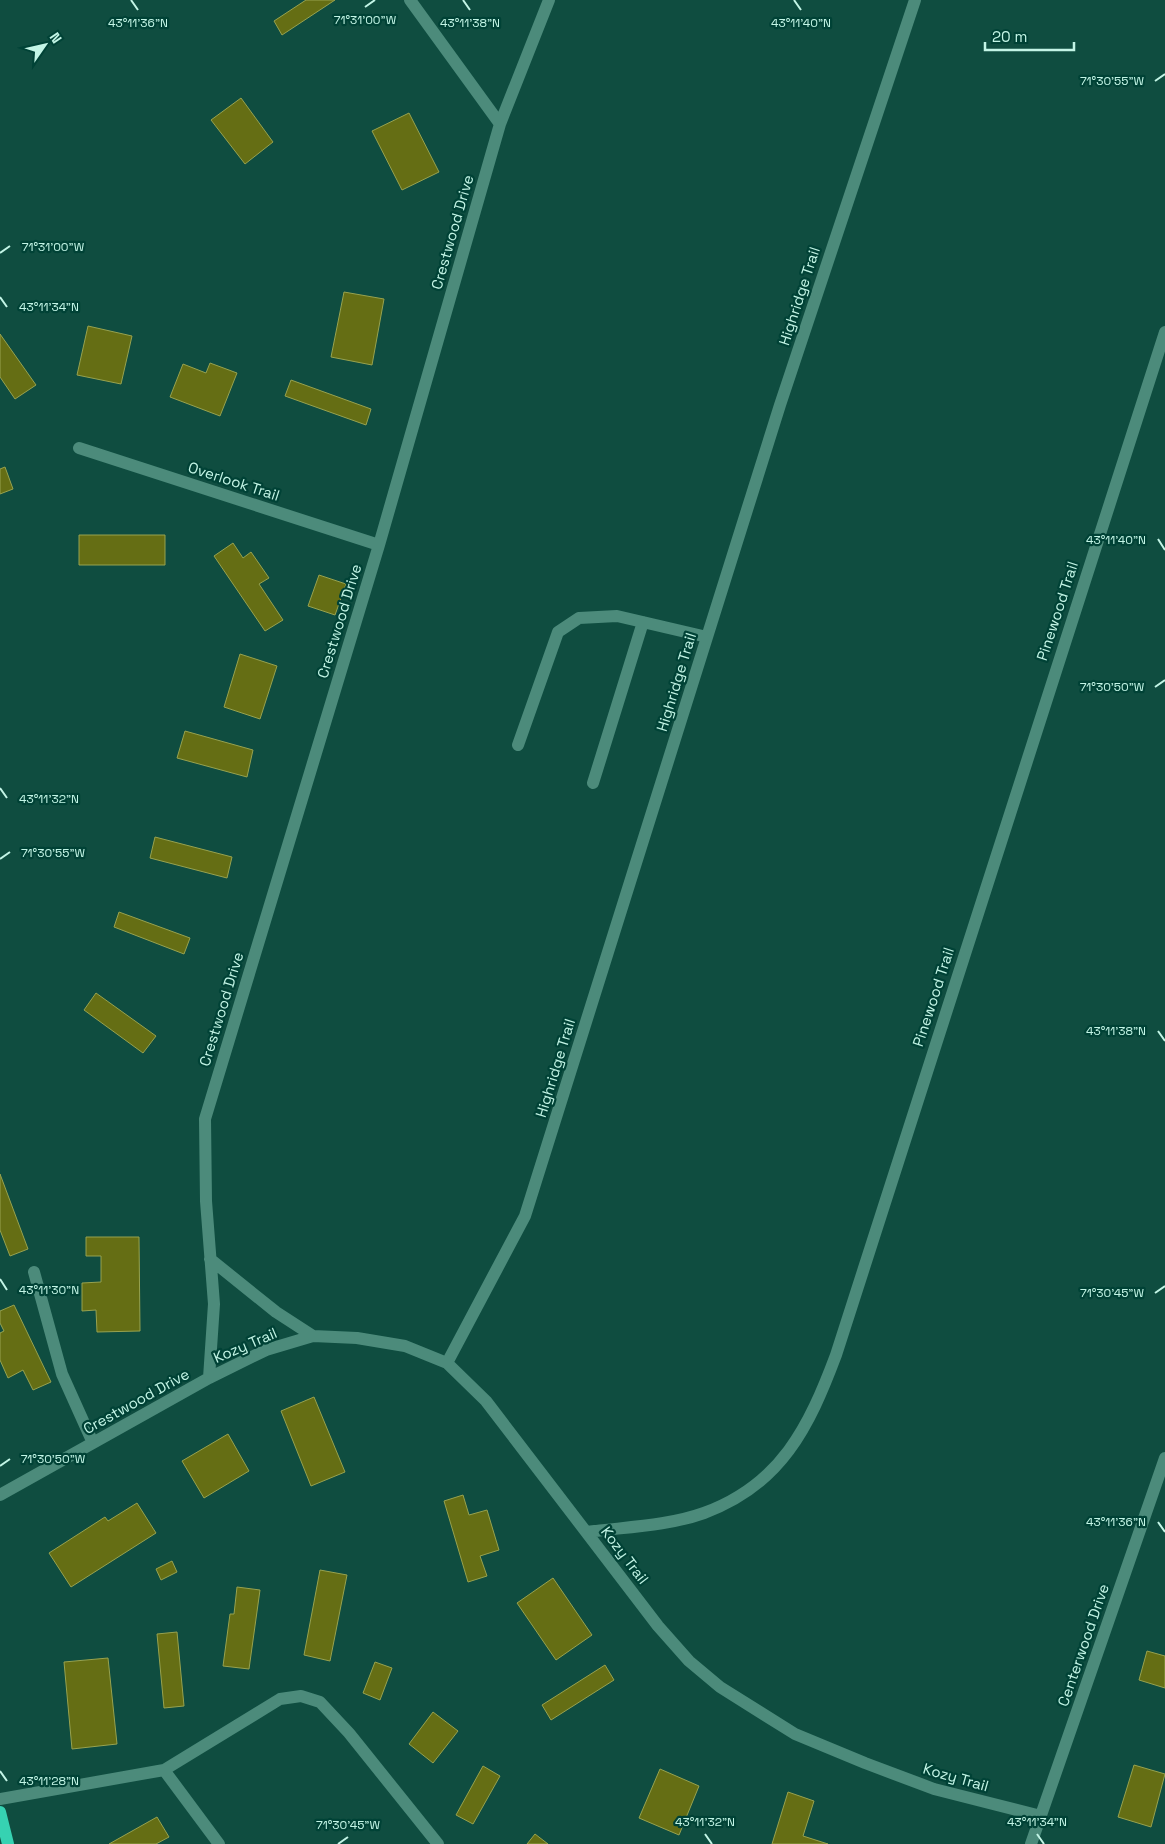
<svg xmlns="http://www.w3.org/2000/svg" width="1165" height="1844" viewBox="0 0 1165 1844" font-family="'Space Grotesk',sans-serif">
<rect width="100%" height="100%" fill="#0f4d40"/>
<path fill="#656e14" stroke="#97a24f" d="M306 0H335L282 35 274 21Z
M241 98 273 142 245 164 211 120Z
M409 113 439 172 402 190 372 131Z
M344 292 384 299 372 365 331 357Z
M88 326 132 336 121 384 77 375Z
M0 334 36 385 15 399 0 377Z
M210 363 237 373 220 416 170 397 183 364 206 373Z
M291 380 371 409 366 425 285 396Z
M5 467 13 489 0 494V469Z
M79 535H165V565H79Z
M233 543 243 558 251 552 269 578 259 584 283 620 265 631 214 556Z
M319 575 346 584 335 615 308 606Z
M240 654 277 666 260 719 224 707Z
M185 731 253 750 247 777 177 758Z
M155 837 232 857 227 878 150 858Z
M119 912 190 938 184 954 114 927Z
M96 993 156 1036 143 1053 84 1010Z
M0 1174 28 1249 10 1256 0 1230Z
M86 1237H139L140 1331 97 1332 96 1310 82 1311V1283L101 1282V1256H86Z
M14 1305 51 1382 33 1390 23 1370 8 1378 0 1360V1333L4 1331 0 1323V1311Z
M314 1397 345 1472 311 1486 281 1411Z
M228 1434 249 1471 204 1498 182 1461Z
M463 1495 469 1515 487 1510 499 1550 480 1556 487 1576 468 1582 444 1501Z
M137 1503 156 1533 71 1587 49 1553 105 1517 108 1521Z
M172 1561 177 1572 161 1580 156 1569Z
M320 1570 347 1575 330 1661 304 1655Z
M553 1578 592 1635 556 1660 517 1603Z
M237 1587 260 1590 249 1669 223 1666 230 1614H234Z
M177 1632 184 1706 164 1708 157 1634Z
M1147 1651 1165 1656V1688L1139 1680Z
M108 1658 117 1744 72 1749 64 1662Z
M375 1662 392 1668 380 1700 363 1693Z
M605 1665 614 1680 551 1720 542 1705Z
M433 1712 458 1731 433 1763 409 1744Z
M1134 1765 1165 1774 1151 1827 1118 1817Z
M483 1766 500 1776 473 1824 456 1815Z
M660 1769 699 1786 679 1835 639 1818Z
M788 1792 814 1801 803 1836 828 1844H772Z
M157 1817 169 1837 156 1844H109Z
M535 1834 548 1844H527Z"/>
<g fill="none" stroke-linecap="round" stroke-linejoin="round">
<path stroke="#4c8b7b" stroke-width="12" d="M410 0 500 124
M79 448 379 545
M518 745 558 632 579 618 617 616 707 637
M593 783 643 622
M210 1259 276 1312 313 1336
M34 1272 62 1374 93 1443
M447 1363 525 1216 780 405 915 0
M209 1378 214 1304 206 1201 205 1119 379 545 500 124 549 0
M0 1495 209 1378 266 1350 313 1336 357 1338 405 1346 447 1363 486 1401 658 1626 689 1661 720 1687 795 1734 865 1763 934 1789 1041 1816
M587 1532C625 1527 668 1526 704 1513 781 1485 809 1427 836 1355L1165 332
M164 1770 219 1844
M0 1799 164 1770 280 1699 301 1696 320 1702 349 1733 438 1844
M1031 1844 1165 1458"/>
<path stroke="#36d2b2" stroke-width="12" d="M0 1812 8 1844"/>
</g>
<path fill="none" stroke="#c3f5e6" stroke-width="2" d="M131 0 138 10M463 0 470 10M794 0 801 10M365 7 375 0M1155 81 1165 74M0 253 10 246M0 297 7 307M1158 539 1165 550M1155 687 1165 680M0 788 7 798M0 859 10 852M1158 1031 1165 1041M0 1279 7 1290M1155 1293 1165 1286M0 1466 10 1459M1158 1522 1165 1532M0 1771 7 1781M705 1834 712 1844M1037 1834 1044 1844M338 1844 348 1837"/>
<g text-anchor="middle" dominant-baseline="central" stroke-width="4.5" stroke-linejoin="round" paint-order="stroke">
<g font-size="15" fill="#c3f5e6" stroke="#004236">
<text transform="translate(452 232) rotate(-74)">Crestwood Drive</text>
<text transform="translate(799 296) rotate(-72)">Highridge Trail</text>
<text transform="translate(234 481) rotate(18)">Overlook Trail</text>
<text transform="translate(1057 611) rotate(-72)">Pinewood Trail</text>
<text transform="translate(339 621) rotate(-73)">Crestwood Drive</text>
<text transform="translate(676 682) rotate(-73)">Highridge Trail</text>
<text transform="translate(933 997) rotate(-72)">Pinewood Trail</text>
<text transform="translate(221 1009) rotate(-73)">Crestwood Drive</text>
<text transform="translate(555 1068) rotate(-73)">Highridge Trail</text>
<text transform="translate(245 1345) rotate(-23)">Kozy Trail</text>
<text transform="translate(136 1401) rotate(-29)">Crestwood Drive</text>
<text transform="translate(625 1555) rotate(53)">Kozy Trail</text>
<text transform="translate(1083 1645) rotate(-71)">Centerwood Drive</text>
<text transform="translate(956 1777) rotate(16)">Kozy Trail</text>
</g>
</g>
<g font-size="12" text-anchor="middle" fill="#c3f5e6" stroke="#004236" stroke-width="4.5" stroke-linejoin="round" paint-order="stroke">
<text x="365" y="24">71°31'00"W</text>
<text x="138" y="27">43°11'36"N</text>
<text x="470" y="27">43°11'38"N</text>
<text x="801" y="27">43°11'40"N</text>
<text x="1112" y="85">71°30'55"W</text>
<text x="53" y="251">71°31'00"W</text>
<text x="49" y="311">43°11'34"N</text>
<text x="1116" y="544">43°11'40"N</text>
<text x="1112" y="691">71°30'50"W</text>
<text x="49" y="803">43°11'32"N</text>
<text x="53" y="857">71°30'55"W</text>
<text x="1116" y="1035">43°11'38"N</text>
<text x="49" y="1294">43°11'30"N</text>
<text x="1112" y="1297">71°30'45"W</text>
<text x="53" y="1463">71°30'50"W</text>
<text x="1116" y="1526">43°11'36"N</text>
<text x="49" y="1785">43°11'28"N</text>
<text x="705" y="1826">43°11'32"N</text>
<text x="1037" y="1826">43°11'34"N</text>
<text x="348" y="1829">71°30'45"W</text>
</g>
<g transform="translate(45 45) rotate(56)" stroke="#004236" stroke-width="4" paint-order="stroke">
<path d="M0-4L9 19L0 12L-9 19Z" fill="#c3f5e6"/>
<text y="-8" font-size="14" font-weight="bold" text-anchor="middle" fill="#c3f5e6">N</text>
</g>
<path d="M985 42v8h89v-8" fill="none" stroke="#c3f5e6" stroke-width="2.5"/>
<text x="992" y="42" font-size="15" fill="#c3f5e6" stroke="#004236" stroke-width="4" paint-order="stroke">20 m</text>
</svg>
